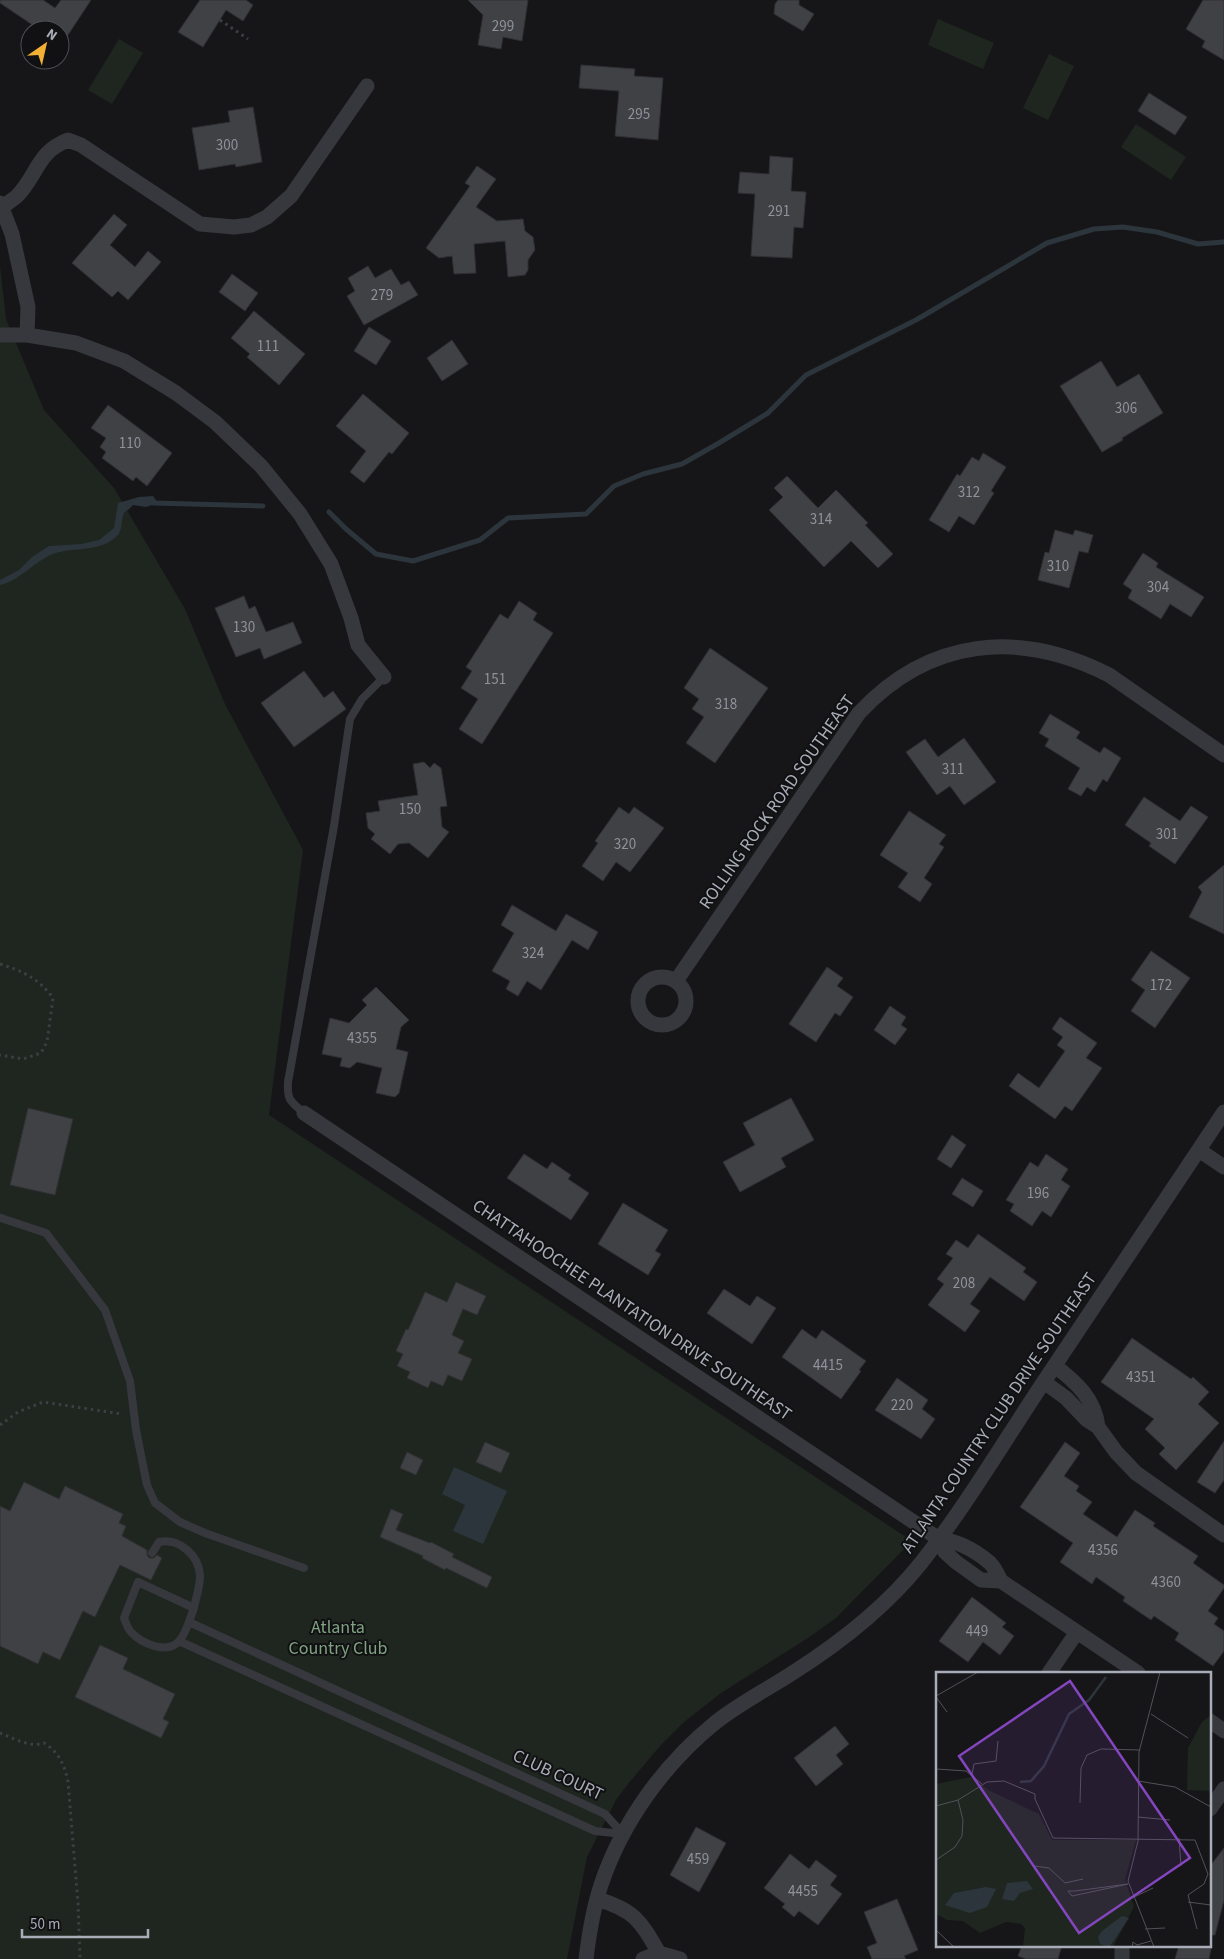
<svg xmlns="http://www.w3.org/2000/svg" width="1224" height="1959" viewBox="0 0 1224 1959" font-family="'Source Sans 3',sans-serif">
<rect width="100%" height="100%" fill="#161618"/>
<path fill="#1e261f" d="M938 19 994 43 983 69 928 45Z
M119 39 143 53 112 104 88 90Z
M1049 54 1074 66 1048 120 1023 108Z
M1136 124 1186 157 1171 180 1121 147Z
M0 266 6 319 44 410 114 488 185 609 225 704 303 850 269 1115 912 1541 836 1618 808 1638 721 1693 684 1722 660 1746 628 1784 616 1800 587 1857 567 1959H0Z"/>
<path fill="#2c353c" d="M153 496 158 503 146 507 133 505C131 508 126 511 124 513 119 524 126 533 109 542 91 552 71 547 53 554 33 562 21 580 0 585V580L19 570 32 557 49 546 81 544 99 540 114 528 118 503 139 497Z
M454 1467 507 1491 483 1544 453 1531 465 1505 442 1494Z"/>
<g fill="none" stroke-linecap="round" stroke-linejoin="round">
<path stroke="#2c353c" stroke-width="5" d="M153 503 263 506
M329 512 346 529 376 554 413 561 480 540 508 518 586 514 614 486 643 474 682 464 719 443 768 413 806 375 916 320 1047 243 1094 229 1123 227 1157 232 1198 244 1224 242"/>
</g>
<path fill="#404145" stroke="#303034" d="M0 0H43L55 8 61 0H91L66 38 60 34V30H40L0 3Z
M200 0H246L253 5 243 21 226 10 203 47 178 32Z
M468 0H528L522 41 503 37 501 49 478 45 483 15Z
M778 0H799V5L814 14 803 31 774 14 775 4Z
M1203 0H1224V60L1202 47 1205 41 1186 29Z
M581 65 635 69 634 76 663 78 658 140 615 136 619 91 579 88Z
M1149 93 1187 117 1175 135 1138 111Z
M253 107 262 162 236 167 235 164 199 170 192 128 230 122 228 111Z
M770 156 793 158 791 191 806 192 803 228 794 227 792 258 751 256 755 194 738 193 740 172 769 174Z
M477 166 496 179 476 207 497 221 523 219 525 231 533 237 535 250 528 260V270L525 275 508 277 505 241 474 244 476 273 454 274 452 256 439 258 426 248 470 186 465 183Z
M114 214 127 225 110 245 135 267 148 251 161 262 128 300 118 291 112 297 72 263Z
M368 266 375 278 391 269 401 285 409 281 418 295 364 325 347 296 355 291 348 278Z
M232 274 258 293 245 311 219 292Z
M254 311 305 354 279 385 247 357 250 354 231 338Z
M369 327 391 341 376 365 354 351Z
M452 340 468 364 442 381 427 358Z
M1101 361 1117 387 1139 374 1163 413 1122 438 1123 440 1102 452 1060 386Z
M363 394 409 433 392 454 389 452 364 483 350 472 366 451 336 426Z
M108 405 172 453 147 486 136 477 133 481 102 458 106 452 100 447 106 438 91 428Z
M983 453 1006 467 991 491 994 493 974 525 959 516 949 532 929 520 957 474 960 476 972 457 979 461Z
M787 476 818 508 836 490 868 523 865 525 893 554 878 568 851 541 824 567 769 510 783 497 774 488Z
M1055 530 1073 535 1075 530 1093 535 1088 553 1079 551 1069 588 1038 580 1045 552 1049 553Z
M1143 553 1158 563 1156 567 1204 597 1191 617 1170 604 1161 619 1128 598 1132 590 1123 584Z
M244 596 249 609 255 606 266 632 293 622 302 643 264 659 260 648 236 657 215 608Z
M519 601 537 613 533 620 553 633 482 744 459 729 478 699 461 688 472 671 466 667 500 614 508 619Z
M710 648 768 688 715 763 686 743 704 717 692 709 699 699 684 688Z
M304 671 324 698 333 691 346 709 294 747 261 703Z
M1050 714 1080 732 1076 738 1100 753 1104 747 1121 758 1107 782 1103 779 1095 792 1087 787 1081 796 1068 789 1080 768 1045 746 1049 739 1039 733Z
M964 738 996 782 964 805 950 786 937 795 906 752 925 739 938 757Z
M424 762 430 768 434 763 441 768 447 806 440 807 442 827 449 832 428 858 409 843 398 844 390 854 371 839 375 834 368 828 366 813 380 811 378 801 418 795 413 764Z
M1144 797 1180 821 1191 806 1208 817 1175 864 1149 846 1151 843 1125 825Z
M619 807 629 814 634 807 664 828 630 872 616 862 603 881 582 866 598 843 595 841Z
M909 811 946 835 939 844 944 847 924 878 932 884 920 902 898 887 908 873 880 855Z
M1224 865V934L1189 917 1202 892 1198 887Z
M512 905 556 931 566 914 598 932 588 950 572 940 541 990 527 981 518 996 506 989 510 981 492 971 514 933 501 925Z
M1151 951 1190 978 1155 1028 1131 1011 1145 990 1131 980Z
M827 967 843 978 837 986 853 997 840 1016 835 1013 816 1042 789 1024Z
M376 987 409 1020 401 1027 396 1049 408 1052 399 1093 395 1097 376 1093 382 1068 357 1062 350 1068 340 1066 342 1058 322 1054 330 1018 349 1023 367 1005 362 1000Z
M890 1006 906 1017 901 1025 907 1029 895 1045 874 1030Z
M1060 1017 1097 1043 1086 1058 1102 1068 1072 1111 1065 1106 1055 1119 1009 1086 1018 1073 1039 1088 1065 1051 1057 1045 1063 1037 1052 1029Z
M791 1098 814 1140 781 1158 786 1167 740 1192 723 1162 755 1145 743 1123Z
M28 1108 73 1119 55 1195 10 1185Z
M952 1135 966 1145 951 1168 937 1159Z
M524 1154 547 1169 552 1162 571 1175 568 1179 589 1193 571 1220 507 1178Z
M1046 1154 1068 1169 1061 1180 1070 1186 1051 1217 1042 1211 1032 1226 1010 1211 1014 1204 1006 1200 1030 1162 1038 1167Z
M962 1178 983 1191 973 1207 952 1194Z
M623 1203 668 1230 655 1251 661 1254 648 1275 598 1244Z
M978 1234 1026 1268 1023 1272 1037 1282 1024 1301 990 1277 970 1304 980 1311 965 1332 928 1305 944 1284 937 1279 953 1258 946 1254 956 1240 968 1248Z
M456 1282 486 1296 477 1315 463 1309 452 1335 464 1341 458 1353 472 1359 462 1381 448 1375 443 1386 431 1381 428 1388 407 1378 410 1372 397 1366 403 1354 396 1351 406 1329 408 1330 425 1292 447 1302Z
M724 1289 750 1306 757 1296 776 1308 752 1344 707 1313Z
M802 1329 816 1339 822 1330 866 1361 859 1370 861 1371 841 1399 782 1357Z
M1132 1338 1191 1379 1193 1377 1209 1392 1198 1404 1219 1423 1176 1470 1159 1454 1165 1448 1145 1429 1154 1419 1101 1382Z
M897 1378 928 1400 922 1409 935 1419 921 1439 875 1410Z
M1224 1441V1480L1215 1493 1197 1482Z
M485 1442 510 1453 501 1473 476 1462Z
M1065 1442 1080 1453 1064 1476 1079 1486 1076 1491 1092 1502 1083 1514 1117 1537 1135 1510 1155 1523 1153 1526 1198 1556 1193 1563 1224 1585V1588L1208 1611 1218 1618 1214 1624 1224 1631V1651L1213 1666 1175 1640 1179 1633 1154 1616 1151 1620 1123 1601 1125 1597 1096 1577 1092 1584 1060 1562 1073 1543 1020 1507Z
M407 1452 423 1460 416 1475 400 1468Z
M24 1482 59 1499 65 1486 123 1514 119 1523 126 1526 122 1536 147 1550V1555L149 1558H154L157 1555 162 1558 151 1580 120 1565 95 1617 83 1611 60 1660 43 1652 38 1664 0 1646V1506L10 1511Z
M391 1509 403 1514 396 1530 430 1543 431 1542 454 1554 452 1557 492 1577 487 1588 446 1568 445 1570 422 1558 423 1556 380 1537Z
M972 1597 1006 1623 1002 1627 1014 1636 1000 1655 983 1642 968 1662 939 1641Z
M100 1645 128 1658 123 1669 175 1694 163 1719 169 1722 161 1738 75 1697Z
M835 1726 849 1744 836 1755 843 1764 816 1786 794 1758Z
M696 1827 726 1843 699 1892 670 1875Z
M1224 1848V1900L1215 1935H1210V1866Z
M790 1854 809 1869 816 1860 837 1876 830 1885 842 1894 818 1925 799 1911 794 1917 782 1907 785 1904 764 1888Z
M897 1899 918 1950 904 1956 906 1959H872L867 1947 877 1943 864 1912Z
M1022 1945H1062L1058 1959H1026L1018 1956Z
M1179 1945H1212L1209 1959H1175Z"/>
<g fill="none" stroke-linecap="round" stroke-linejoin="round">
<path stroke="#3d3f44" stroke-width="3" stroke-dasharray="2.5 4" stroke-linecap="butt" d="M220 20 248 39
M0 964C23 971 39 979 53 998L47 1042 41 1053 23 1059 0 1055
M0 1425 18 1412 43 1402 122 1414
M0 1733C14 1738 29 1748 44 1743 59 1752 65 1766 68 1782L78 1903 80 1959"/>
<path stroke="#37383d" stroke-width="8" d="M304 1113C290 1101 287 1100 288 1082L334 826 350 719 362 699 384 677
M1 1218 46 1233 105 1310 130 1381 136 1430 147 1485 155 1503 180 1522 205 1533 304 1568
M152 1553 159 1542C179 1538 199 1555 200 1576 200 1587 196 1597 194 1608
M138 1582 194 1608C190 1618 187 1631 180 1640 168 1656 141 1643 131 1632 127 1628 126 1622 124 1618Z
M189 1622 605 1814 623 1834
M179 1641 595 1831 623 1834"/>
<path stroke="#37383d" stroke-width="15" d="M0 203 12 234 28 307 27 335
M2 207C7 203 13 200 18 195 38 174 37 152 68 140L81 145 200 224 234 227 251 225 267 217 291 196 367 86
M0 335H27L76 343 124 361 176 393 215 422 261 466 300 514 331 564 351 618 358 645 384 677
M638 1001a24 24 0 1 1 48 0a24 24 0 1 1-48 0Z
M676 981 859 713C929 638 1019 629 1109 675L1224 755
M304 1113 939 1539C958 1541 976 1551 990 1563 995 1568 998 1575 1001 1581L1138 1673
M1199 1150 1224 1167
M1055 1366C1076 1382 1095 1399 1098 1427
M1044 1382 1066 1398 1087 1420 1098 1427 1116 1452 1136 1473 1224 1535
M939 1539 945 1552 956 1562 981 1580 1001 1581
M1049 1673 1077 1632
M1210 1721 1224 1731
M1210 1809 1224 1789
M597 1899C634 1910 640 1920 659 1953
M586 1959C589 1934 593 1909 601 1885 622 1822 664 1764 716 1722 740 1703 768 1689 794 1672 841 1642 886 1607 921 1563 966 1506 1003 1443 1043 1383 1103 1293 1164 1203 1224 1112
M643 1959 659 1953 680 1959
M1122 1959V1945"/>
</g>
<g text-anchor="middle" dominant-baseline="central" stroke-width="4" stroke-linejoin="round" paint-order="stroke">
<g font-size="15" fill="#8e929b">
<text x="503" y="26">299</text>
<text x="639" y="114">295</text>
<text x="227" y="145">300</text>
<text x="779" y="211">291</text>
<text x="382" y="295">279</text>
<text x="268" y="346">111</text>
<text x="1126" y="408">306</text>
<text x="130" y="443">110</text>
<text x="969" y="492">312</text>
<text x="821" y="519">314</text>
<text x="1058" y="566">310</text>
<text x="1158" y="587">304</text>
<text x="244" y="627">130</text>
<text x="495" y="679">151</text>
<text x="726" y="704">318</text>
<text x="953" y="769">311</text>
<text x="410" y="809">150</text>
<text x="1167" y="834">301</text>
<text x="625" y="844">320</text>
<text x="533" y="953">324</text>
<text x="1161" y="985">172</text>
<text x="362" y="1038">4355</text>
<text x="1038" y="1193">196</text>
<text x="964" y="1283">208</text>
<text x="828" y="1365">4415</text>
<text x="1141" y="1377">4351</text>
<text x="902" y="1405">220</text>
<text x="1103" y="1550">4356</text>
<text x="1166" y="1582">4360</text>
<text x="977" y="1631">449</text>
<text x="698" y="1859">459</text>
<text x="803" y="1891">4455</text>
</g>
<g font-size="18" fill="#a8adb8" stroke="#111113">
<text transform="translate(777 802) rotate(-55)">ROLLING ROCK ROAD SOUTHEAST</text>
<text transform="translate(632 1310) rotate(34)">CHATTAHOOCHEE PLANTATION DRIVE SOUTHEAST</text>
<text transform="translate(999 1413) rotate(-56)">ATLANTA COUNTRY CLUB DRIVE SOUTHEAST</text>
<text transform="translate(558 1775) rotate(25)">CLUB COURT</text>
</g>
<g font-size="18" fill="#7fa381" stroke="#111113">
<text x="338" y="1627">Atlanta<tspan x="338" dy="21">Country Club</tspan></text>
</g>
</g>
<g transform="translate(936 1672)">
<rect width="275" height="275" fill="#161618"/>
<path d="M275 43V119L251 118 252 76 266 50ZM35 105 52 118 103 142 116 168H200L189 207 198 235 177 275H87L89 256 85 252 70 250 44 261 27 249 11 248 0 242V112Z" fill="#1e261f"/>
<path d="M91 209 97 217 84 221 78 229 66 227 71 211ZM50 215 60 217 51 235 34 241 9 233 18 221ZM186 244 193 246 177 270 173 275 164 272 162 265 166 259Z" fill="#2c353c"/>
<path fill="none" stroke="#2c353c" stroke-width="2.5" d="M84 110 95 109 108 94 133 42 153 28 170 5"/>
<path fill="none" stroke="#505258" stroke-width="1" d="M0 24 42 0M0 25 11 40M215 42 252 66M0 97 30 99 46 112M36 102 38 92 60 89 62 69M202 109 239 115 275 135M144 131 145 96 151 83 165 77 204 78M0 134 22 128 51 110 68 109 99 122V127L117 166 259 168 272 202 268 212 252 223 261 257M202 145 234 148M243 166 245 194M0 188 19 175 26 164 27 148 22 128M98 194 113 196 129 211 147 207M192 212 136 224 132 219H139ZM196 226 217 216M252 230 275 233M209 257 229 256M0 258 18 275M196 275 197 270 201 273 215 269M218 275 192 209 202 169 203 80 224 0"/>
<path fill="#8446be" fill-opacity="0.15" stroke="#8446be" stroke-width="2.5" d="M134 9 254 186 143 261 23 84Z"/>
<rect width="275" height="275" fill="none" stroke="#a8adb8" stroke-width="2.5"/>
</g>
<g transform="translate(45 45) rotate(34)"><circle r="24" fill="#111113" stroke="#4d4f55"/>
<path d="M0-4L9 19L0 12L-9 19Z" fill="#f2b134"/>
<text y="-8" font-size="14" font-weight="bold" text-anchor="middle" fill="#a8adb8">N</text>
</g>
<path d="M22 1929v8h126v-8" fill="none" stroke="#a8adb8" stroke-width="2.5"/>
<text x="30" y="1929" font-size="15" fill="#a8adb8" stroke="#111113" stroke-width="4" paint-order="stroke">50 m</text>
</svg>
